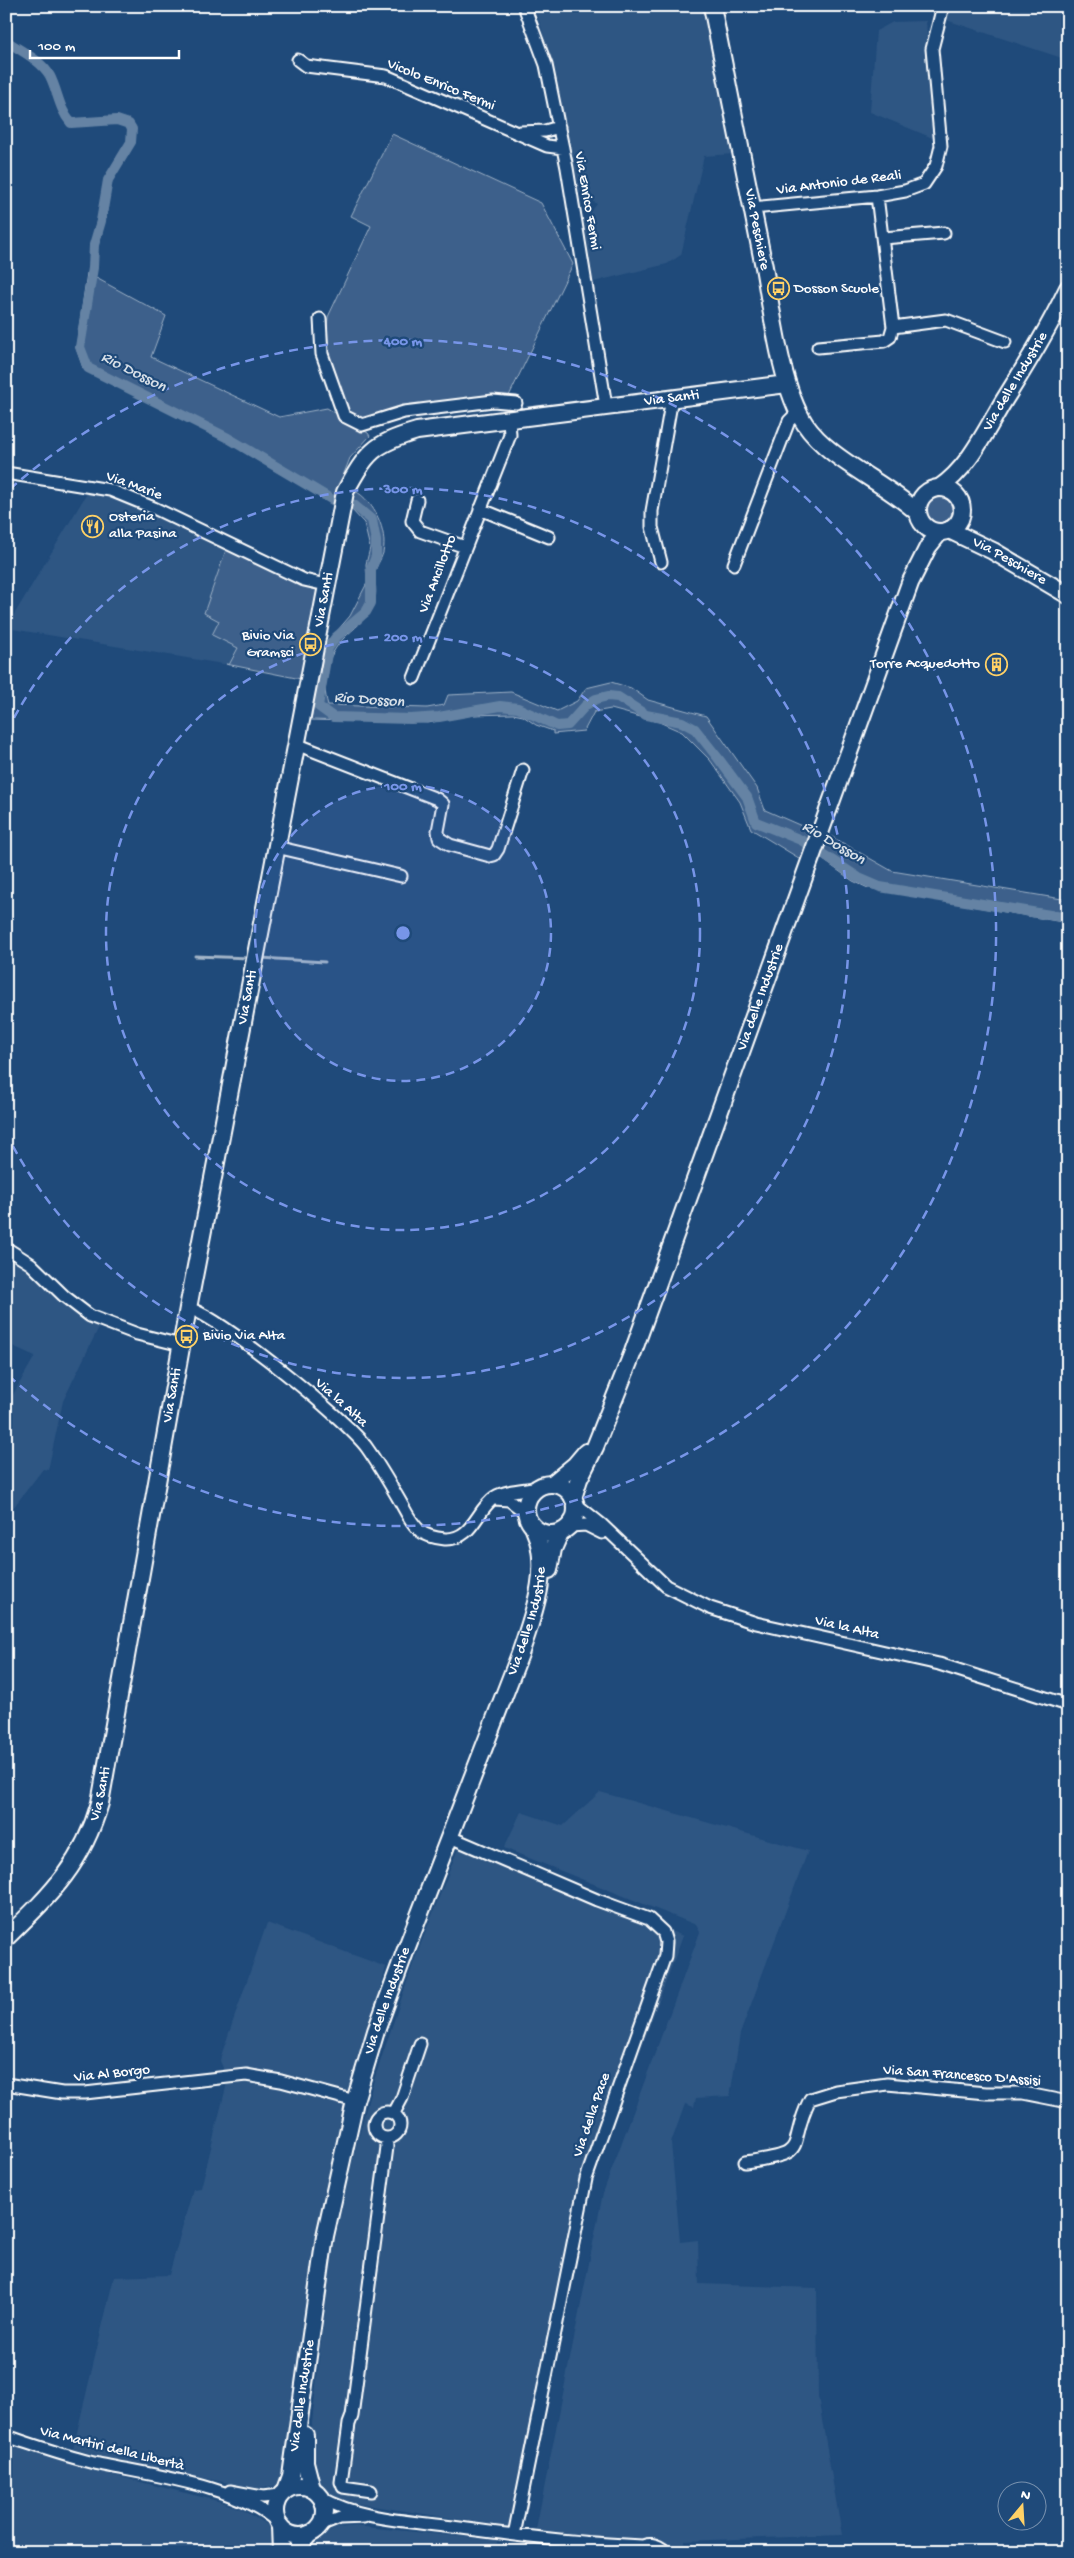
<svg xmlns="http://www.w3.org/2000/svg" width="1074" height="2558" viewBox="0 0 1074 2558" font-family="'Gochi Hand',sans-serif">
<rect width="100%" height="100%" fill="#1f4a7a"/>
<filter id="ink" filterUnits="userSpaceOnUse"><feTurbulence type="fractalNoise" baseFrequency=".02" numOctaves="2"/><feDisplacementMap in="SourceGraphic" scale="10" xChannelSelector="R" yChannelSelector="G"/><feConvolveMatrix kernelMatrix="1 2 1 2 8 2 1 2 1" color-interpolation-filters="sRGB"/></filter>
<g filter="url(#ink)">
<path fill="#2e5683" d="M533 6H703L733 154 704 156 681 255 667 264 593 282 583 222 597 204 576 190 542 29Z
M951 6H1068V60L946 20Z
M926 21 935 139 870 112 876 31 893 22Z
M89 490 108 493 227 547 246 635 229 665 6 628Z
M6 1251 29 1267 80 1316 99 1327 63 1401 48 1470 43 1469 13 1508 6 1506V1407L35 1356 6 1343Z
M600 1792 808 1851 740 2034 730 2096 696 2098 694 2107 685 2104 671 2143 680 2242 698 2240 699 2284 817 2288 818 2397 842 2535 685 2541 686 2552H617L616 2541 534 2539 603 2193 700 1932 696 1925 504 1848 521 1812 563 1826Z
M459 1846 683 1936 589 2189 521 2529 347 2502 330 2494 314 2473 312 2423 327 2284 344 2192 372 2086 413 1964Z
M267 1923 386 1967 353 2097 282 2478 277 2485 259 2489 127 2463 73 2449 114 2277 169 2275 193 2189 201 2188 228 2079 220 2061 221 2056Z
M6 2445 84 2468 222 2502 241 2509 269 2526 273 2543 272 2552H6Z
M355 2526 497 2540 496 2552H303L328 2532 337 2528Z"/>
<path fill="#3c618b" stroke="#9eb0c5" d="M392 134 541 203 573 264 508 398 359 422 344 415 325 345 328 317 371 226 351 216Z
M87 273 166 316 151 357 279 417 327 408 368 433 370 436 350 458 334 499 247 454 223 439 83 368 76 348Z
M355 491C374 501 388 531 383 553 381 560 375 567 375 574 375 587 378 596 372 608 365 621 354 628 344 638 326 656 321 682 328 705L427 708 444 705 448 695 511 692 557 711 577 701 586 688 611 682 631 688 648 700 706 716 757 788 765 810 813 831 802 860 751 829 740 802 710 760 682 732 659 722 611 709 594 712 584 731 553 734V731L536 725 523 716 513 714 470 715 428 723 311 720 325 645 350 616 367 583 366 564 370 548 364 523 350 508Z
M926 510a13 13 0 1 1 26 0a13 13 0 1 1-26 0Z
M227 547 318 589 301 679 226 664 229 665 238 648 212 635 219 621 204 613Z
M827 834 892 871 1068 900V923L868 888 853 881 819 857Z"/>
<g fill="none" stroke-linecap="round" stroke-linejoin="round">
<path stroke="#a3b5c8" stroke-width="3" d="M195 956 250 958
M261 958 325 962"/>
<path stroke="#6583a4" stroke-width="10" d="M6 41C20 50 42 61 50 76 58 92 59 109 71 123L117 120 129 124 132 129 131 142 108 180 101 221 94 245 93 268 80 347 88 368 228 438 336 502 354 505 372 520 376 541V556L371 569V603L366 612 336 637 328 648 318 706 333 717 411 719 439 717 500 706 518 708 557 726 568 725 586 705 596 699 608 696 618 697 646 715 682 722 695 729 718 758 747 797 756 822 801 840 859 878 880 887 1068 918"/>
<defs>
<path id="street" d="M524 6 546 65 567 168 606 406
M298 60 306 66 386 76 547 146 563 148
M520 132 545 131 559 127
M877 196 893 327
M752 208 877 196 905 191 924 184 936 166 941 146 932 49 943 6
M883 238 944 233
M320 319 322 354 344 416 362 425 404 412 493 401 516 403
M818 347 884 341 890 337 893 327 946 320 1005 342
M6 473 110 490 154 508 304 580 326 585
M417 500 412 521 420 531 465 547
M480 509 549 537
M661 562 652 527V511L671 404 670 398
M734 564 789 421 798 412
M414 678 510 435 509 420
M296 744 437 799 443 804 438 831 439 838 450 845 490 856 494 855 498 849 523 770
M276 847 401 876
M6 1248 31 1264 64 1296 90 1316 137 1334 181 1345
M188 1308C219 1316 347 1420 367 1448 379 1465 390 1484 401 1503 406 1512 411 1523 420 1531 426 1536 436 1538 445 1539 473 1540 476 1510 495 1497 506 1490 525 1490 539 1487
M495 1499 509 1500 525 1512
M576 1504 601 1524 666 1586 710 1608 756 1623 939 1664 1068 1705
M570 1526 586 1525 602 1533
M457 1840 597 1900 649 1919 663 1932 666 1942 665 1956 586 2179 514 2535
M6 2084 62 2093H85L246 2075 281 2081 355 2101
M374 2125a13 13 0 1 1 26 0a13 13 0 1 1-26 0Z
M394 2113 402 2098 420 2044
M745 2162C814 2153 785 2149 810 2099L836 2091 887 2084 986 2093H1023L1068 2102
M6 2436C34 2445 62 2455 90 2462 142 2474 241 2485 278 2523
M230 2491 263 2497 280 2495
M371 2491 343 2487 341 2482 349 2424 352 2416 387 2147 386 2138
M320 2497C360 2520 408 2521 453 2527 505 2534 556 2541 608 2544
M320 2526 340 2518 364 2517
M637 2549C647 2542 657 2543 666 2552
M618 2552 608 2544 642 2546"/>
<g id="secondary">
<path id="s1" d="M712 6C729 93 747 180 764 267 772 311 781 388 805 424 829 460 885 482 918 513"/>
<circle cx="940" cy="510" r="22"/>
<path id="s2" d="M939 488C968 469 985 432 1003 402 1026 365 1049 328 1068 288"/>
<path id="s3" d="M949 530 993 551 1068 595"/>
<circle cx="551" cy="1509" r="25"/>
<path d="M552 1484 575 1465 586 1452"/>
<path id="s4" d="M573 1498 579 1479 595 1447 633 1352 910 583 928 547 940 532"/>
<path d="M549 1570 553 1549 560 1533"/>
<path id="s5" d="M6 1938C51 1894 82 1865 100 1803L188 1308 345 492C367 452 373 444 417 431L787 384"/>
<path d="M305 2435V2462L312 2489"/>
<circle cx="300" cy="2511" r="25"/>
<path id="s6" d="M286 2490 291 2476 325 2236 355 2101 376 2031 405 1952 520 1654C533 1615 552 1568 534 1529"/>
<path d="M280 2526 281 2552"/>
<path d="M295 2552 309 2534"/>
</g>
</defs>
<use href="#street" stroke="#fff" stroke-width="15"/>
<use href="#secondary" stroke="#fff" stroke-width="20"/>
<use href="#street" stroke="#1f4a7a" stroke-width="11"/>
<use href="#secondary" stroke="#1f4a7a" stroke-width="16"/>
</g>
</g>
<circle cx="403" cy="933" r="148" fill="#7795e8" fill-opacity=".12"/>
<g fill="none" stroke="#7795e8" stroke-width="2.5" stroke-dasharray="9 6">
<circle cx="403" cy="933" r="148"/>
<circle cx="403" cy="933" r="297"/>
<path d="M7 731A445 445 0 1 1 7 1135"/>
<path d="M10 489A593 593 0 1 1 10 1377"/>
</g>
<defs>
<symbol id="bus-ring" viewBox="-11 -11 22 22"><circle r="9.5" fill="#1f4a7a" stroke="#ffd166" stroke-width="1.5"/><path d="M-5-6H5V4H4V6H2V4H-2V6H-4V4H-5ZM-3.5-4V0h7V-4ZM-3.5 1.2v1.5H-2V1.2ZM2 1.2v1.5H3.5V1.2Z" fill="#ffd166"/></symbol>
<symbol id="restaurant-ring" viewBox="-11 -11 22 22"><circle r="9.5" fill="#1f4a7a" stroke="#ffd166" stroke-width="1.5"/><path d="M-5-6h1v4h1v-4h1v4h1v-4h1v5L-1.5 .5V6h-2V.5L-5-1ZM5-6V6H3V1.5H1.5Q1.5-4 5-6Z" fill="#ffd166"/></symbol>
<symbol id="building-ring" viewBox="-11 -11 22 22"><circle r="9.5" fill="#1f4a7a" stroke="#ffd166" stroke-width="1.5"/><path d="M-4-6H4V6H1V3H-1V6H-4ZM-2.5-4.3h1.7v1.8h-1.7ZM.8-4.3h1.7v1.8H.8ZM-2.5-1h1.7V.8h-1.7ZM.8-1h1.7V.8H.8Z" fill="#ffd166"/></symbol>
</defs>
<g fill-rule="evenodd">
<use href="#bus-ring" x="766" y="276" width="25" height="25"/>
<use href="#restaurant-ring" x="80" y="514" width="25" height="25"/>
<use href="#bus-ring" x="298" y="632" width="25" height="25"/>
<use href="#building-ring" x="984" y="652" width="25" height="25"/>
<use href="#bus-ring" x="174" y="1324" width="25" height="25"/>
</g>
<g text-anchor="middle" dominant-baseline="central" stroke-width="4.5" stroke-linejoin="round" paint-order="stroke">
<g font-size="15" fill="#fff" stroke="#1f4a7a">
<text transform="translate(441 85) rotate(22)">Vicolo Enrico Fermi</text>
<text transform="translate(839 183) rotate(-7)">Via Antonio de Reali</text>
<text transform="translate(587 201) rotate(80)">Via Enrico Fermi</text>
<text stroke="none"><textPath href="#s1" startOffset="228">Via Peschiere</textPath></text>
<text stroke="none"><textPath href="#s2" startOffset="132">Via delle Industrie</textPath></text>
<text stroke="none"><textPath href="#s5" startOffset="1856">Via Santi</textPath></text>
<text transform="translate(134 486) rotate(20)">Via Marie</text>
<text stroke="none"><textPath href="#s3" startOffset="68">Via Peschiere</textPath></text>
<text transform="translate(438 574) rotate(-69)">Via Ancillotto</text>
<text stroke="none"><textPath href="#s5" startOffset="1391">Via Santi</textPath></text>
<text stroke="none"><textPath href="#s5" startOffset="986">Via Santi</textPath></text>
<text stroke="none"><textPath href="#s4" startOffset="535">Via delle Industrie</textPath></text>
<text stroke="none"><textPath href="#s5" startOffset="581">Via Santi</textPath></text>
<text transform="translate(341 1403) rotate(42)">Via la Alta</text>
<text stroke="none"><textPath href="#s6" startOffset="906">Via delle Industrie</textPath></text>
<text transform="translate(847 1628) rotate(13)">Via la Alta</text>
<text stroke="none"><textPath href="#s5" startOffset="176">Via Santi</textPath></text>
<text stroke="none"><textPath href="#s6" startOffset="501">Via delle Industrie</textPath></text>
<text transform="translate(112 2074) rotate(-6)">Via Al Borgo</text>
<text transform="translate(962 2076) rotate(4)">Via San Francesco D'Assisi</text>
<text transform="translate(592 2115) rotate(-71)">Via della Pace</text>
<text stroke="none"><textPath href="#s6" startOffset="96">Via delle Industrie</textPath></text>
<text transform="translate(112 2449) rotate(14)">Via Martiri della Libertà</text>
</g>
<g font-size="15" fill="#fff" stroke="#1f4a7a" text-anchor="start">
<text x="794" y="289">Dosson Scuole</text>
<text x="109" y="517">Osteria<tspan x="109" dy="17">alla Pasina</tspan></text>
<text x="294" y="636" text-anchor="end">Bivio Via<tspan x="294" dy="17">Gramsci</tspan></text>
<text x="980" y="664" text-anchor="end">Torre Acquedotto</text>
<text x="203" y="1336">Bivio Via Alta</text>
</g>
<g font-size="16" font-style="italic" fill="#d8e0e8" stroke="#1f4a7a">
<text transform="translate(133 373) rotate(27)">Rio Dosson</text>
<text transform="translate(369 701) rotate(4)">Rio Dosson</text>
<text transform="translate(833 844) rotate(31)">Rio Dosson</text>
</g>
</g>
<circle cx="403" cy="933" r="8" fill="#7795e8" stroke="#1f4a7a" stroke-width="2.5"/>
<g font-size="15" text-anchor="middle" font-weight="bold" fill="#7795e8" stroke="#1f4a7a" stroke-width="4.5" stroke-linejoin="round" paint-order="stroke">
<text x="403" y="345">400 m</text>
<text x="403" y="493">300 m</text>
<text x="403" y="641">200 m</text>
<text x="403" y="790">100 m</text>
</g>
<rect width="1074" height="2558" fill="none" stroke="#1f4a7a" stroke-width="25"/>
<rect x="12" y="12" width="1049" height="2533" fill="none" stroke="#fff" stroke-width="2" filter="url(#ink)"/>
<g transform="translate(1022 2506) rotate(18)"><circle r="24" fill="#1f4a7a" stroke="#7992af"/>
<path d="M0-4L9 19L0 12L-9 19Z" fill="#ffd166"/>
<text y="-8" font-size="14" font-weight="bold" text-anchor="middle" fill="#ffffff">N</text>
</g>
<path d="M30 50v8h149v-8" fill="none" stroke="#ffffff" stroke-width="2.5"/>
<text x="38" y="50" font-size="15" fill="#ffffff" stroke="#1f4a7a" stroke-width="4" paint-order="stroke">100 m</text>
</svg>
